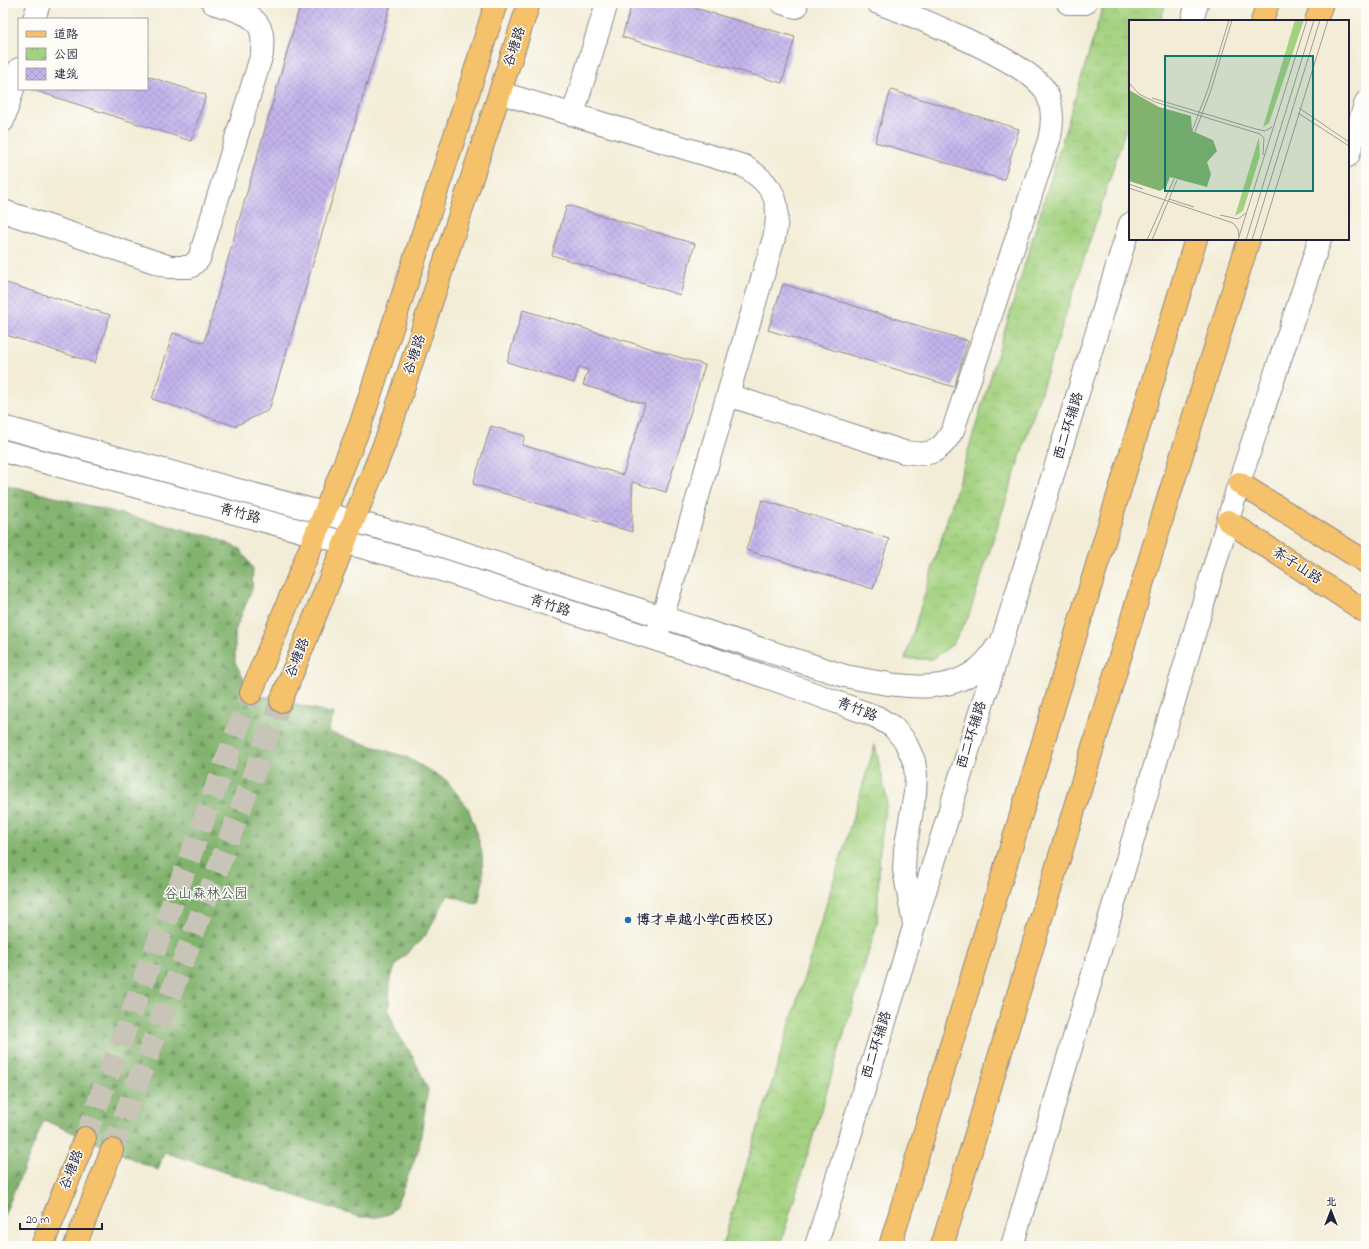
<svg xmlns="http://www.w3.org/2000/svg" width="1369" height="1249" viewBox="0 0 1369 1249" font-family="'Indie Flower','LXGW WenKai TC',sans-serif">
<defs>
<pattern id="forest-firs" width="22" height="20" patternUnits="userSpaceOnUse"><rect width="22" height="20" fill="#82b36e"/><path d="M5 1l3.5 6h-7zM16 11l3.5 6h-7z" fill="#6a915c"/></pattern>
<pattern id="park-crowns" width="20" height="18" patternUnits="userSpaceOnUse"><rect width="20" height="18" fill="#a3d17f"/><path d="M2 6a3 3 0 1 1 6 0M12 15a3 3 0 1 1 6 0" fill="none" stroke="#8cb36f"/></pattern>
<pattern id="building-cross-hatch" width="8" height="8" patternUnits="userSpaceOnUse"><rect width="8" height="8" fill="#c2b3eb"/><path d="M0 0l8 8M0 8l8-8" fill="none" stroke="#a69aca"/></pattern>
</defs>
<rect width="100%" height="100%" fill="#fdfcf7"/>
<filter id="ink" filterUnits="userSpaceOnUse"><feTurbulence type="fractalNoise" baseFrequency=".025" numOctaves="2"/><feDisplacementMap in="SourceGraphic" scale="8" xChannelSelector="R" yChannelSelector="G"/><feConvolveMatrix kernelMatrix="1 2 1 2 8 2 1 2 1" color-interpolation-filters="sRGB"/></filter>
<filter id="wash" filterUnits="userSpaceOnUse"><feTurbulence type="fractalNoise" baseFrequency=".012" numOctaves="4" result="noise"/><feDisplacementMap in="SourceGraphic" scale="16" xChannelSelector="R" yChannelSelector="G"/><feGaussianBlur stdDeviation="0.9" result="paint"/><feColorMatrix in="noise" values="0 0 0 0 0 0 0 0 0 0 0 0 0 0 0 0 0 1.4 0 .05"/><feComposite in="paint" operator="in"/></filter>
<g filter="url(#wash)">
<rect width="100%" height="100%" fill="#f3edd7"/>
<path fill="url(#forest-firs)" stroke="#526a54" d="M3 484 213 537 240 549 253 569 252 589 235 631V662L251 693 334 714 328 732 406 757 446 780 468 808 475 827 482 852 483 880 478 904 448 895 425 936 396 964 390 981 389 1011 396 1031 412 1055 428 1089 419 1148 397 1204 389 1214 377 1217H359L164 1152 158 1170 44 1120 3 1218Z"/>
<path fill="url(#park-crowns)" stroke="#627a5d" d="M1104 3H1166L1160 21H1130V116L968 618 953 644 933 659H905Z
M875 745 887 800 880 847 877 924 780 1246H722Z"/>
<g id="blocks">
<path fill="url(#building-cross-hatch)" d="M301 3H391L269 410 235 426 152 399 173 333 204 343Z
M632 3H677L795 37 782 83 622 37Z
M147 76 206 95 191 141 30 89H147Z
M891 90 1019 129 1004 180 875 142Z
M567 205 695 244 680 295 552 255Z
M3 282 110 315 95 363 3 334Z
M783 284 968 341 954 387 768 330Z
M523 310 705 365 666 492 632 482V532L473 484 491 426 525 436 522 445 623 475 645 404 583 385 588 370 579 367 574 383 507 362Z
M762 500 889 539 873 589 746 550Z"/>
</g>
</g>
<g filter="url(#ink)">
<use href="#blocks" fill-opacity="0" stroke="#8a8889" stroke-width="1"/>
<g fill="none" stroke-linecap="round" stroke-linejoin="round">
<path stroke="#c9c4b8" stroke-width="22" stroke-dasharray="22 11" stroke-linecap="butt" d="M85 1138 251 693
M112 1150 281 701"/>
<defs>
<path id="minor" d="M782 3 796 7
M1068 3H1085
M34 19 39 3
M1192 21 1197 3
M501 93 744 166C775 186 782 201 774 238L658 632
M573 114 607 3
M3 121 19 69
M1348 156 1366 102
M3 211 170 267H190L199 259 262 54C262 48 263 41 262 35 259 13 231 9 213 3
M728 395 904 452C931 456 939 454 953 430L1049 140C1053 124 1054 108 1046 92 1032 63 912 15 878 3
M3 427 424 540 845 676C897 686 963 703 996 648
M3 451 417 562 691 651 812 693 877 717 893 727 905 741 914 761 916 775 915 793 905 850 904 870 914 924
M816 1246 1130 224
M1012 1246 1239 483 1320 239"/>
<path id="major" d="M1239 483 1366 562
M1228 521 1366 612
M251 693 360 426 458 126 496 3
M281 701 388 435 529 3
M42 1246 85 1138
M75 1246 112 1150"/>
<path id="highway" d="M1262 21 1268 3
M1316 21 1322 3
M890 1246 1196 239
M942 1246 1164 512 1249 239"/>
</defs>
<use href="#minor" stroke="#8a8889" stroke-width="24"/>
<use href="#major" stroke="#8a8889" stroke-width="24"/>
<use href="#highway" stroke="#8a8889" stroke-width="24"/>
<use href="#minor" stroke="#fff" stroke-width="22"/>
<use href="#major" stroke="#f5c16b" stroke-width="22"/>
<use href="#highway" stroke="#f5c16b" stroke-width="22"/>
</g>
</g>
<circle fill="#1f6fb2" stroke="#fdfcf7" stroke-width="1.5" cx="628" cy="920" r="4"/>
<g text-anchor="middle" dominant-baseline="central" stroke-width="3" stroke-linejoin="round" paint-order="stroke">
<g font-size="14" fill="#22223b" stroke="#fdfcf7">
<text transform="translate(515 47) rotate(-72)">谷塘路</text>
<text transform="translate(415 355) rotate(-71)">谷塘路</text>
<text transform="translate(1069 426) rotate(-73)">西二环辅路</text>
<text transform="translate(240 514) rotate(15)">青竹路</text>
<text transform="translate(1297 566) rotate(33)">茶子山路</text>
<text transform="translate(550 606) rotate(18)">青竹路</text>
<text transform="translate(298 658) rotate(-68)">谷塘路</text>
<text transform="translate(857 710) rotate(22)">青竹路</text>
<text transform="translate(972 735) rotate(-73)">西二环辅路</text>
<text transform="translate(877 1045) rotate(-73)">西二环辅路</text>
<text transform="translate(72 1170) rotate(-68)">谷塘路</text>
</g>
<g font-size="14" fill="#4f5f53" stroke="#fdfcf7">
<text x="206" y="894">谷山森林公园</text>
</g>
<g font-size="14" font-weight="bold" fill="#22223b" stroke="#fdfcf7" text-anchor="start">
<text x="636" y="920">博才卓越小学(西校区)</text>
</g>
</g>
<g transform="translate(1129 20)">
<rect width="220" height="220" fill="#f3edd7"/>
<path d="M0 70 30 87 62 96 63 111 84 120 88 131 78 142 82 154 78 167 41 157 37 167 31 171 0 161Z" fill="#82b36e"/>
<path d="M166 0H175L140 103 134 107ZM130 117 131 136 114 191 106 196Z" fill="#a3d17f"/>
<path fill="none" stroke="#9f9c99" stroke-width="1" d="M0 63 10 74 26 82 131 114 135 118 134 135M23 78 127 109 136 111 143 107M170 88 220 122M169 93 220 126M63 111 79 69 100 0M66 112 82 70 103 0M0 164 14 169M0 168 104 203 109 209 110 217M40 179 65 187M91 195 109 199 117 193M18 220 45 159M23 220 48 160M109 220 178 0M117 220 185 0M123 220 191 0M131 220 199 0"/>
<path fill="#0f766e" fill-opacity="0.15" stroke="#0f766e" stroke-width="2" d="M36 36H184V171H36Z"/>
<rect width="220" height="220" fill="none" stroke="#22223b" stroke-width="2"/>
</g>
<rect width="1369" height="1249" fill="none" stroke="#fdfcf7" stroke-width="16"/>
<rect x="18" y="18" width="130" height="72" fill="#fdfcf7" stroke="#a5a5ac"/>
<rect x="26" y="31" width="20" height="6" fill="#f5c16b" stroke="#a5a5ac"/>
<text x="54" y="38" font-size="12" fill="#22223b">道路</text>
<rect x="26" y="48" width="20" height="12" fill="url(#park-crowns)" stroke="#a5a5ac"/>
<text x="54" y="58" font-size="12" fill="#22223b">公园</text>
<rect x="26" y="68" width="20" height="12" fill="url(#building-cross-hatch)" stroke="#a5a5ac"/>
<text x="54" y="78" font-size="12" fill="#22223b">建筑</text>
<g transform="translate(1331 1211)" stroke="#fdfcf7" stroke-width="3" paint-order="stroke">
<path d="M0-3L7 15L0 10L-7 15Z" fill="#22223b"/>
<text y="-6" font-size="11" font-weight="bold" text-anchor="middle" fill="#22223b">北</text>
</g>
<path d="M20 1223v6h82v-6" fill="none" stroke="#22223b" stroke-width="2"/>
<text x="26" y="1223" font-size="12" fill="#22223b" stroke="#fdfcf7" stroke-width="3" paint-order="stroke">20 m</text>
</svg>
